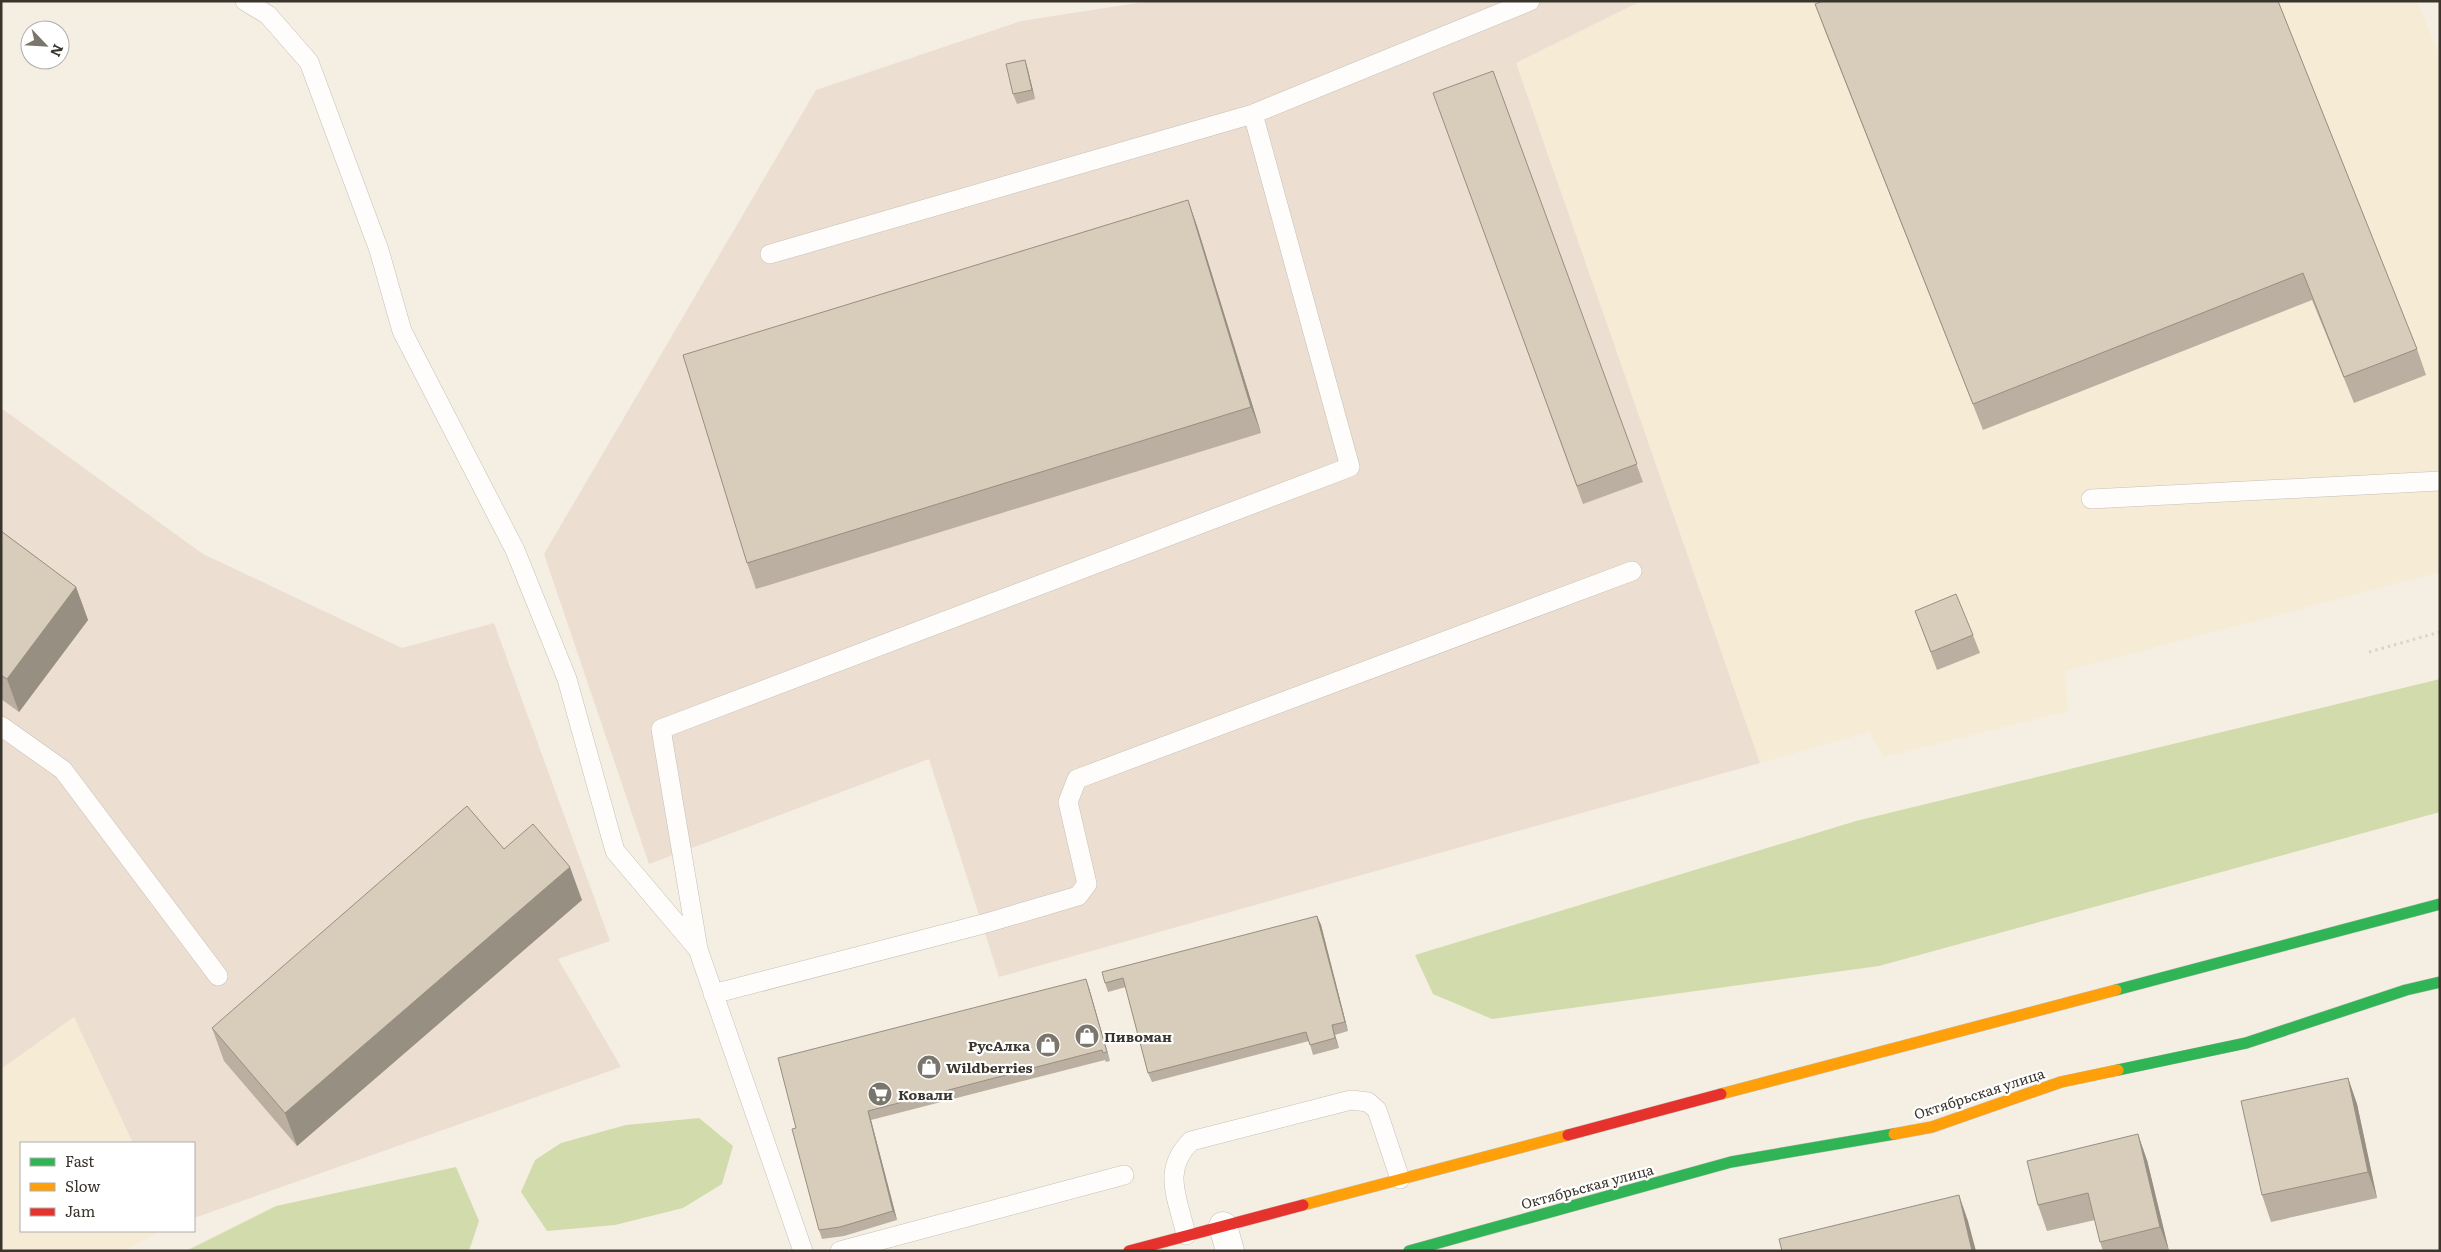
<svg xmlns="http://www.w3.org/2000/svg" width="2441" height="1252" viewBox="0 0 2441 1252" font-family="Literata,serif">
<rect width="100%" height="100%" fill="#f5efe3"/>
<path fill="#f6ebd5" d="M1641 1H2417L2440 57V572L2065 671 2068 711 1884 757 1869 732 1760 763 1516 63Z
M74 1017 133 1143H21V1231H162L122 1251H1V1069Z"/>
<path fill="#ecded1" d="M1150 1H1641L1516 63 1760 763 999 977 929 759 649 864 544 554 816 90 1021 21Z
M1 408 203 554 402 648 494 623 610 941 558 959 621 1067 194 1218V1143H133L74 1017 1 1069Z"/>
<path fill="#d2dbab" d="M2440 679V812L1879 966 1492 1019 1433 994 1415 955 1856 821Z
M699 1118 733 1146 722 1184 683 1208 615 1225 547 1231 521 1192 535 1160 561 1143 626 1125Z
M456 1167 479 1221 469 1251H186L276 1206Z"/>
<g fill="none" stroke-linecap="round" stroke-linejoin="round">
<defs>
<path id="lane" d="M245 1 268 15 309 62 379 250 402 331 515 550 567 679 615 851 697 948
M770 254 1253 114 1530 1
M2091 499 2440 481
M1 726 63 770 218 976
M713 994 983 924 1078 896 1087 884 1068 802 1077 779 1632 571
M1186 1235C1178 1198 1161 1171 1191 1141L1351 1100 1368 1102 1377 1110 1400 1179
M803 1251 698 949 661 729 1350 467 1253 114
M840 1251 1124 1175"/>
<path id="street" d="M1223 1226 1230 1251"/>
<path id="fast" d="M2116 990 2440 904
M2118 1070 2246 1043 2406 990 2440 982
M1409 1251 1731 1162 1894 1134"/>
<path id="slow" d="M1721 1094 2116 990
M1894 1134 1932 1127 2061 1082 2118 1070
M1303 1205 1568 1135"/>
<path id="jam" d="M1568 1135 1721 1094
M1129 1251 1303 1205"/>
</defs>
<use href="#lane" stroke="#c5c0b6" stroke-width="20"/>
<use href="#street" stroke="#c5c0b6" stroke-width="29"/>
<use href="#fast" stroke="#c5c0b6" stroke-width="12"/>
<use href="#slow" stroke="#c5c0b6" stroke-width="12"/>
<use href="#jam" stroke="#c5c0b6" stroke-width="12"/>
<path stroke="#d6d5d1" stroke-width="3" stroke-dasharray="2.5 4" stroke-linecap="butt" d="M2369 652 2440 632"/>
<use href="#lane" stroke="#fefdfb" stroke-width="19"/>
<use href="#street" stroke="#fefdfb" stroke-width="28"/>
<use href="#fast" stroke="#30b455" stroke-width="11"/>
<use href="#slow" stroke="#ff9f0a" stroke-width="11"/>
<use href="#jam" stroke="#e5322d" stroke-width="11"/>
</g>
<path fill="#baafa0" d="M2278 1 2417 349 2426 375 2354 403 2312 300 1983 430 1825 31 1815 4Z
M1025 60 1028 70 1035 99 1017 104 1013 94Z
M1493 71 1643 482 1583 504 1440 111Z
M1188 200 1197 226 1261 433 756 589 747 563Z
M1 531 76 587 88 620 19 712 1 699Z
M1915 611 1973 635 1980 653 1937 670Z
M504 849 582 900 297 1146 224 1061 212 1028Z
M1317 916 1321 925 1348 1031 1335 1035 1339 1048 1313 1055 1309 1041 1152 1082 1148 1073 1126 987 1108 992 1105 983Z
M1089 988 1110 1061 1106 1062 1105 1060 871 1120 897 1220 844 1236 822 1239 819 1230 796 1128Z
M2348 1078 2357 1104 2377 1198 2271 1222 2262 1195Z
M2147 1160 2169 1251H2103L2100 1242 2095 1220 2047 1231 2038 1205Z"/>
<path fill="#978f82" d="M1025 60 1028 70 1035 99 1032 90Z
M1188 200 1197 226 1261 433 1251 407Z
M76 587 88 620 19 712 7 679Z
M570 867 582 900 297 1146 285 1113Z
M1317 916 1321 925 1348 1031 1345 1022Z
M1086 979 1089 988 1110 1061 1107 1052Z
M1332 1025 1335 1035 1339 1048 1335 1038Z
M2348 1078 2357 1104 2377 1198 2368 1172Z
M868 1111 871 1120 897 1220 893 1211Z
M2138 1134 2147 1160 2169 1251 2160 1227Z
M1959 1195 1968 1221 1976 1251H1972Z"/>
<path fill="#d8ccba" stroke="#978f82" d="M1823 1H2278L2417 349 2344 377 2303 273 1973 404 1815 4Z
M1025 60 1032 90 1013 94 1006 64Z
M1493 71 1637 464 1577 486 1433 93Z
M1188 200 1251 407 747 563 683 355Z
M1 531 76 587 7 679 1 675Z
M1956 594 1973 635 1931 652 1915 611Z
M467 806 504 849 533 824 570 867 285 1113 212 1028Z
M1317 916 1345 1022 1332 1025 1335 1038 1310 1045 1306 1032 1148 1073 1123 978 1105 983 1102 972Z
M1086 979 1107 1052 1103 1053 1102 1050 868 1111 893 1211 840 1227 819 1230 792 1129 796 1128 778 1058Z
M2348 1078 2368 1172 2262 1195 2241 1101Z
M2138 1134 2160 1227 2100 1242 2088 1193 2038 1205 2027 1161Z
M1959 1195 1972 1251H1782L1779 1239Z"/>
<defs>
<symbol id="shop-disc" viewBox="-11 -11 22 22"><circle r="9.5" fill="#7b766c" stroke="#fff"/><path d="M-5-2.5h2.3a2.7 3.5 0 0 1 5.4 0H5L5.5 6h-11ZM-1.5-2.5h3a1.5 2.3 0 0 0-3 0Z" fill="#fff"/></symbol>
<symbol id="supermarket-disc" viewBox="-11 -11 22 22"><circle r="9.5" fill="#7b766c" stroke="#fff"/><path d="M-6-5.5h2.5l.6 2H6L4.5 2H-2.5L-4.4-4H-6ZM-1.5 3.2a1.3 1.3 0 1 0 .1 0ZM3 3.2a1.3 1.3 0 1 0 .1 0Z" fill="#fff"/></symbol>
</defs>
<g fill-rule="evenodd">
<use href="#shop-disc" x="1073" y="1022" width="28" height="28"/>
<use href="#shop-disc" x="1034" y="1031" width="28" height="28"/>
<use href="#shop-disc" x="915" y="1053" width="28" height="28"/>
<use href="#supermarket-disc" x="866" y="1080" width="28" height="28"/>
</g>
<g text-anchor="middle" dominant-baseline="central" stroke-width="4.5" stroke-linejoin="round" paint-order="stroke">
<g font-size="14" font-weight="bold" fill="#39352c" stroke="#fff" text-anchor="start">
<text x="1104" y="1036">Пивоман</text>
<text x="1030" y="1045" text-anchor="end">РусАлка</text>
<text x="946" y="1067">Wildberries</text>
<text x="898" y="1094">Ковали</text>
</g>
<g font-size="14" fill="#39352c" stroke="#fff">
<text transform="translate(1979 1093) rotate(-18)">Октябрьская улица</text>
<text transform="translate(1587 1186) rotate(-15)">Октябрьская улица</text>
</g>
</g>
<rect width="2441" height="1252" fill="none" stroke="#39352c" stroke-width="5"/>
<rect x="20" y="1142" width="175" height="90" fill="#ffffff" stroke="#b0aeab"/>
<rect x="30" y="1158" width="25" height="8" fill="#30b455" stroke="#b0aeab"/>
<text x="65" y="1167" font-size="15" fill="#39352c">Fast</text>
<rect x="30" y="1183" width="25" height="8" fill="#ff9f0a" stroke="#b0aeab"/>
<text x="65" y="1192" font-size="15" fill="#39352c">Slow</text>
<rect x="30" y="1208" width="25" height="8" fill="#e5322d" stroke="#b0aeab"/>
<text x="65" y="1217" font-size="15" fill="#39352c">Jam</text>
<g transform="translate(45 45) rotate(115)"><circle r="24" fill="#ffffff" stroke="#b0aeab"/>
<path d="M0-4L9 19L0 12L-9 19Z" fill="#7b766c"/>
<text y="-8" font-size="14" font-weight="bold" text-anchor="middle" fill="#39352c">N</text>
</g>
</svg>
